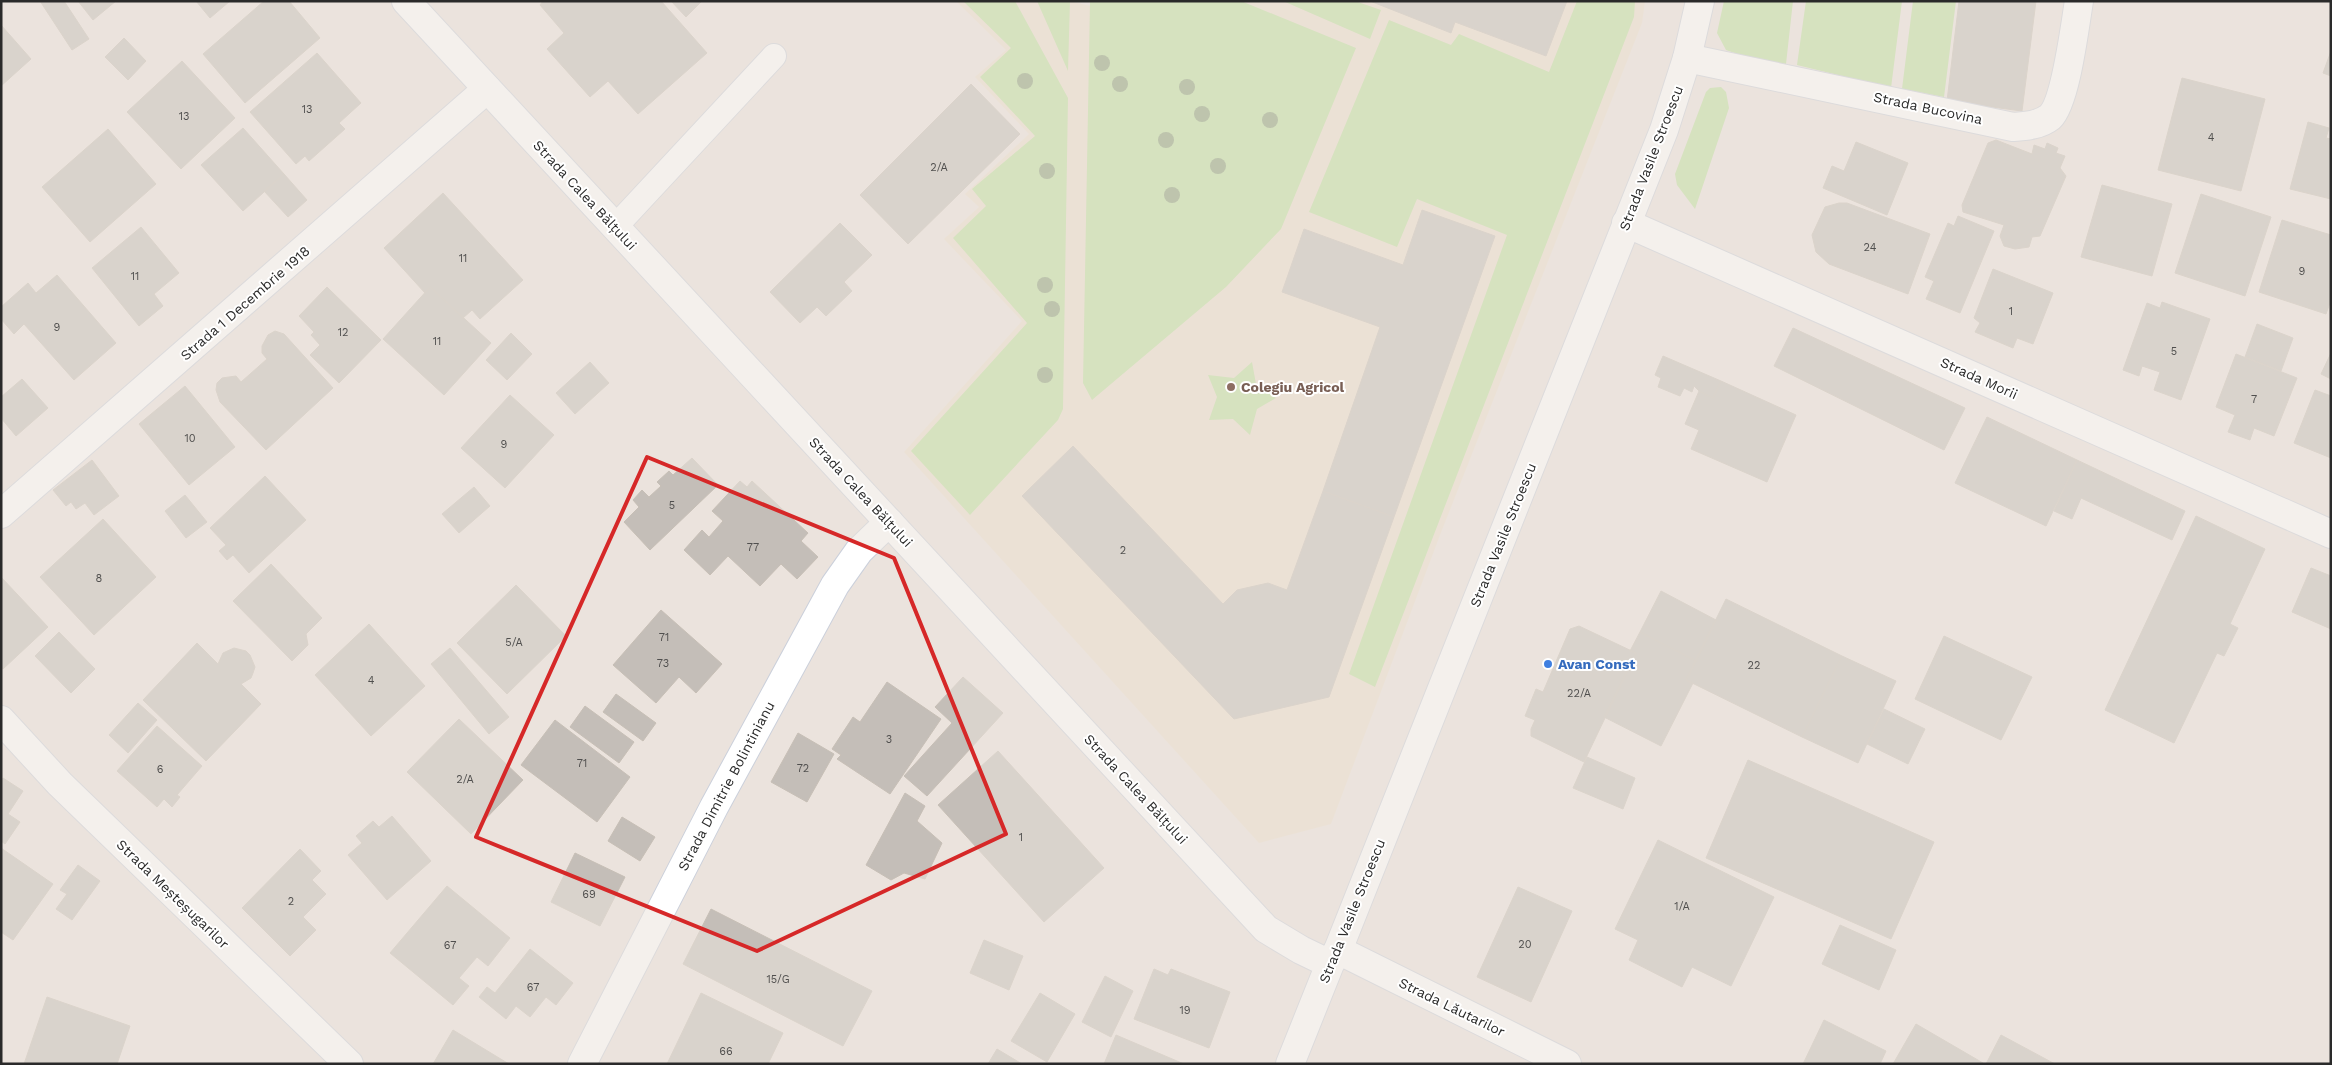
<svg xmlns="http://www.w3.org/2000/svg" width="2332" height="1065" viewBox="0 0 2332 1065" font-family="'Work Sans',sans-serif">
<rect width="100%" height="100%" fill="#ebe3dd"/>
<path fill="#ecdecd" d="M956 1H1070L1131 16 1142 1H1645L1642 23 1440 535 1331 824 1259 843 904 452 1022 321 944 239 979 207 965 194 1029 134 975 77 1006 50Z"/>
<path fill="#bcdf9c" d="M963 1H1015L1068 98 1063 409 1058 420 970 515 911 451 1027 323 953 238 986 206 972 189 1035 136 980 77 1011 48Z
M1037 1H1070L1068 71Z
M1090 1H1241L1356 48 1281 229 1226 287 1092 400 1083 383Z
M1283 1H1355L1381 10 1370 39Z
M1577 1H1635L1634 17 1375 687 1349 674 1507 235 1417 199 1397 247 1309 212 1389 20 1451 45 1459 34 1549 72Z
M1724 1H1793L1786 64 1746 57 1726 50 1717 33Z
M1806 1H1902L1891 88 1797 65Z
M1913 1H1956L1944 97 1902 89Z
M1721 87 1726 92 1729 108 1695 209 1677 185 1675 174 1706 92 1710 88Z
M1252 362 1256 384 1276 398 1257 409 1250 435 1233 419 1209 420 1217 397 1208 375 1234 378Z"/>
<path fill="#c4beb8" stroke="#c7bfb6" d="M40 1H64L89 39 72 50Z
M78 1H116L93 20Z
M196 1H230L210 18Z
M264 1H289L320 38 245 103 203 54Z
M543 1H661L707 53 638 114 608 81 590 97 547 49 564 33 540 5Z
M671 1H702L686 17Z
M1370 1H1567L1546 56 1455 22 1451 33Z
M1959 1H2036L2022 111 1947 101Z
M1 25 31 59 1 86Z
M124 38 146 61 128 80 105 57Z
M2331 51V76L2323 73Z
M317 53 361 103 339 123 345 129 309 161 305 156 296 164 250 112Z
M182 61 235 118 181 169 127 112Z
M2182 78 2265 99 2241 191 2158 170Z
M971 84 1020 134 908 244 860 195Z
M2308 122 2329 128 2326 138 2331 139V199L2290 189Z
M243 128 284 174 243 211 201 165Z
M108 129 156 184 90 242 42 187Z
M1996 140 2032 154 2034 145 2045 149 2047 143 2058 148 2056 153 2065 156 2060 168 2066 176 2040 236 2032 237 2029 247 2015 249 2004 246 2000 236 2004 225 1963 212 1962 205 1988 143Z
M1856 142 1908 163 1887 215 1823 188 1832 166 1844 171Z
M284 174 307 200 288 217 264 191Z
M2102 185 2172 204 2152 276 2081 257Z
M443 193 523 280 480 319 472 310 463 318 430 287 425 293 384 248Z
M2201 194 2271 217 2245 296 2175 273Z
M1839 203H1847L1930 234 1908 294 1829 264 1816 252 1812 235 1825 207Z
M1422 210 1495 236 1394 517 1323 491 1380 327 1282 292 1304 229 1403 265Z
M1958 216 1994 231 1960 313 1926 299 1934 281 1925 277 1948 223 1954 226Z
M2282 220 2331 235V300L2326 314 2259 292Z
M840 223 872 255 844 282 852 291 826 316 817 307 800 323 770 292Z
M141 227 179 273 154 294 163 306 139 326 92 268Z
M1993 269 2053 293 2033 344 2017 338 2013 348 1975 332 1980 323 1974 318Z
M57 275 116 343 74 380 24 324 14 334 1 319V307L28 283 36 293Z
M327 287 381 340 339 383 310 355 320 345 311 335 314 332 299 316Z
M430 287 491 343 444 395 383 339Z
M2162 302 2210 319 2181 400 2154 390 2160 372 2142 366 2139 376 2123 370 2147 303 2160 308Z
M2257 324 2293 338 2281 371 2245 357Z
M1793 328 1965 408 1944 450 1774 366Z
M275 331 284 334 333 388 266 450 220 402 216 390 217 383 222 378 236 376 241 382 267 359 262 353V346L268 335Z
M511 333 532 354 507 380 486 360Z
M2331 353V379L2321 374Z
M2236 354 2297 378 2274 436 2254 428 2250 440 2228 432 2235 415 2216 407Z
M1663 356 1721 381 1713 398 1699 391 1694 386 1692 392 1684 388 1680 396 1658 387 1661 378 1655 375Z
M590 362 609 383 575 414 556 393Z
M22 379 48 408 16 436 1 418V397Z
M1721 381 1796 415 1767 482 1691 449 1699 430 1685 424 1699 391 1713 398Z
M185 386 235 447 189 485 139 424Z
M2315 390 2331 396V458L2294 443Z
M510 395 554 435 505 488 461 448Z
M1987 417 2077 460 2046 526 1955 483Z
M1073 446 1223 604 1237 590 1268 583 1287 590 1323 491 1394 517 1329 697 1234 719 1022 496Z
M692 458 718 485 650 550 624 522 639 507 633 500 642 490 649 497 661 486 657 482 669 471 673 475Z
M92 460 119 496 94 515 85 503 76 509 71 502 66 506 53 490Z
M2077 460 2185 511 2172 540 2081 498 2072 519 2054 511Z
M265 476 306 520 249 573 233 555 227 560 219 551 226 545 210 528Z
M740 481 747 487 752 481 808 533 801 541 818 557 797 579 781 564 760 586 728 556 710 575 684 550 702 530 709 537 723 521 712 511Z
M474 487 490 506 459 533 442 514Z
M185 495 207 522 186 538 165 511Z
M2196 516 2265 549 2230 624 2238 628 2224 656 2217 653 2174 743 2105 710Z
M103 519 156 577 94 635 40 577Z
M271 564 322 618 306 634 308 645 292 661 233 601Z
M2311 568 2331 576V629L2292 612Z
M1 577 48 627 3 669 1 668Z
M516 585 566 636 507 694 457 643Z
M1661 591 1716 620 1696 661 1640 632Z
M1726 599 1842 656 1802 737 1686 680Z
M661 610 722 664 696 693 679 677 656 703 613 665Z
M369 624 425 686 371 736 315 675Z
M1579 626 1636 653 1584 762 1531 736V729L1535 720 1525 716 1536 689 1543 692 1570 629Z
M59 632 95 669 71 693 35 656Z
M1640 632 1696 661 1686 680 1693 683 1661 746 1604 717 1636 653 1630 651Z
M1944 636 2032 677 2001 740 1915 699Z
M197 643 218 664 223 653 234 648 246 651 250 655 255 667 253 673 251 678 241 684 261 704 206 761 143 700Z
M450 648 509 717 489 734 431 664Z
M1842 656 1896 681 1858 763 1802 737Z
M963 677 1003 713 927 796 904 776 952 723 935 707Z
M887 682 941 719 890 794 837 759 841 755 832 749 853 717 860 722Z
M616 694 656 723 643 741 603 712Z
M138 703 157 720 128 753 109 735Z
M585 706 634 742 619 763 570 727Z
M1884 709 1925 729 1908 764 1867 744Z
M459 719 523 780 471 834 407 772Z
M555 720 630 777 597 822 521 765Z
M157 726 202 766 177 795 180 797 172 807 164 799 157 807 117 771Z
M798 733 834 754 807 802 771 782Z
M998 751 1104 868 1044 922 938 805Z
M1587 757 1635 778 1623 809 1573 788Z
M1748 760 1934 842 1891 939 1706 858Z
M3 778 23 791 8 814 20 822 5 844 1 841V781Z
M905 793 925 806 917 821 942 843 925 879 904 873 891 880 866 865Z
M392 816 431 861 387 900 348 855 362 843 356 836 373 821 379 827Z
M622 817 655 837 640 861 608 841Z
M1658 840 1774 897 1731 986 1692 967 1682 987 1629 960 1638 940 1615 929Z
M1 848 53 884 13 940 1 932Z
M300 849 321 871 312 880 326 894 303 917 316 930 290 956 242 908Z
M575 853 625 877 600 926 551 902Z
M78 865 100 881 72 920 56 909 67 894 60 890Z
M447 886 510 938 488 966 477 957 459 978 469 986 453 1005 390 953Z
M1518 887 1572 911 1531 1002 1477 977Z
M711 909 872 991 843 1046 683 964Z
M1840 925 1896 950 1879 990 1822 964Z
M984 940 1023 956 1009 990 970 973Z
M530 949 573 983 556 1005 546 997 530 1017 516 1006 506 1019 479 997 487 987 495 993Z
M1154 969 1168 975 1171 969 1230 992 1209 1048 1134 1019Z
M1105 976 1133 991 1111 1037 1082 1022Z
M701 993 783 1033 768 1064H667Z
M1040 993 1075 1014 1047 1062 1011 1041Z
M47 997 130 1026 117 1064H24Z
M1824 1020 1886 1051 1880 1064H1803Z
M1916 1024 1983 1063 1982 1064H1893Z
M453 1030 509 1064H433Z
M1116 1035 1184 1064H1104Z
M2001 1035 2055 1064H1986Z
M997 1049 1022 1064H988Z"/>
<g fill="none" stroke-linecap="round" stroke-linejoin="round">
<defs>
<path id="lane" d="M615 227 774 56"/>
<path id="street" d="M1687 58 2013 127C2026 126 2040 125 2050 117 2066 102 2075 24 2079 1
M1626 223 2331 534
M1 514 487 89
M1 720 60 784 349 1064
M1338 950 1567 1064
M582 1064 714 807 835 585 859 551 889 522"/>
<path id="secondary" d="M406 1 1266 929 1301 950 1330 964
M1290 1064 1330 964 1338 950 1664 130 1687 58 1700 1"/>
</defs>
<use href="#lane" stroke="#cbd0db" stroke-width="26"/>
<use href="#street" stroke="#cbd0db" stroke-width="30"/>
<use href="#secondary" stroke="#cbd0db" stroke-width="30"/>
<use href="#lane" stroke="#fff" stroke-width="24"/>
<use href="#street" stroke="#fff" stroke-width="28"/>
<use href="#secondary" stroke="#fff" stroke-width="28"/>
</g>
<g fill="#879d74">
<circle cx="1102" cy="63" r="8"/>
<circle cx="1025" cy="81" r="8"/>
<circle cx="1120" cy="84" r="8"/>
<circle cx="1187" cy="87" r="8"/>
<circle cx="1202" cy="114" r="8"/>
<circle cx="1270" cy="120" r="8"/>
<circle cx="1166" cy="140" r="8"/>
<circle cx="1218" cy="166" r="8"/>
<circle cx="1047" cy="171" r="8"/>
<circle cx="1172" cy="195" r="8"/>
<circle cx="1045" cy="285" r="8"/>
<circle cx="1052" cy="309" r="8"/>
<circle cx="1045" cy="375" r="8"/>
</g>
<path d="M0 0H2332V1065H0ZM647 457 894 558 1006 834 757 951 476 837Z" fill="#ebe3dd" fill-opacity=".55" fill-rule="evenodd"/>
<path fill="none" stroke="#d62828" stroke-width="4" stroke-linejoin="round" d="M647 457 894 558 1006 834 757 951 476 837Z"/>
<circle fill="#8d6e63" stroke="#fff" stroke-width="2" cx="1231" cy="387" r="5"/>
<circle fill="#3f7fe0" stroke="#fff" stroke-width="2" cx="1548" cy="664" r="5"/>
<g text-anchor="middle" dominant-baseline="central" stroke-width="4" stroke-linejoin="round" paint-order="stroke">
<g font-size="11" fill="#504f4e">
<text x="307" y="109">13</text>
<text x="184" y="116">13</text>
<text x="2211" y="137">4</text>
<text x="939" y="167">2/A</text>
<text x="1870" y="247">24</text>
<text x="463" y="258">11</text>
<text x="2302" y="271">9</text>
<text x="135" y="276">11</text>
<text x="2011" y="311">1</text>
<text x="57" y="327">9</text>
<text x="343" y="332">12</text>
<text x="437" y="341">11</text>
<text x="2174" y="351">5</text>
<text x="2254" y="399">7</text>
<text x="190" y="438">10</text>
<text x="504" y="444">9</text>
<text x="672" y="505">5</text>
<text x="753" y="547">77</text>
<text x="1123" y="550">2</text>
<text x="99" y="578">8</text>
<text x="664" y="637">71</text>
<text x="514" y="642">5/A</text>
<text x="663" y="663">73</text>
<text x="1754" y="665">22</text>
<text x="371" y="680">4</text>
<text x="1579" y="693">22/A</text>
<text x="889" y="739">3</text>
<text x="582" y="763">71</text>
<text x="803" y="768">72</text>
<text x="160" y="769">6</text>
<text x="465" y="779">2/A</text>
<text x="1021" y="837">1</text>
<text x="589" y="894">69</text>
<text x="291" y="901">2</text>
<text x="1682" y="906">1/A</text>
<text x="1525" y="944">20</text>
<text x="450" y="945">67</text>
<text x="778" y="979">15/G</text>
<text x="533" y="987">67</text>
<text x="1185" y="1010">19</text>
<text x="726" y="1051">66</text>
</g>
<g font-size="14" fill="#2a2a2a" stroke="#fff">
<text transform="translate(1928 108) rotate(12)">Strada Bucovina</text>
<text transform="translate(1651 158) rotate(-69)">Strada Vasile Stroescu</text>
<text transform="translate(585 195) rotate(47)">Strada Calea Bălțului</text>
<text transform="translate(245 303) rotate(-41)">Strada 1 Decembrie 1918</text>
<text transform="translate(1979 378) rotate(24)">Strada Morii</text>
<text transform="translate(861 492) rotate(47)">Strada Calea Bălțului</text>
<text transform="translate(1503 535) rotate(-68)">Strada Vasile Stroescu</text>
<text transform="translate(726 786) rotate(-62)">Strada Dimitrie Bolintinianu</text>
<text transform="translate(1136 789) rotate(47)">Strada Calea Bălțului</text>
<text transform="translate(173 894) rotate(44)">Strada Meșteșugarilor</text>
<text transform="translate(1352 911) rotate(-68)">Strada Vasile Stroescu</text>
<text transform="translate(1452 1007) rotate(26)">Strada Lăutarilor</text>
</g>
<g font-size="14" font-weight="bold" fill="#785e54" stroke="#fff" text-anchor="start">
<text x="1241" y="387">Colegiu Agricol</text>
</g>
<g font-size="14" font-weight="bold" fill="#366cbe" stroke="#fff" text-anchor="start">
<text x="1558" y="664">Avan Const</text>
</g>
</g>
<rect width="2332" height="1065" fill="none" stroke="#2a2a2a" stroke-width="5"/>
</svg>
